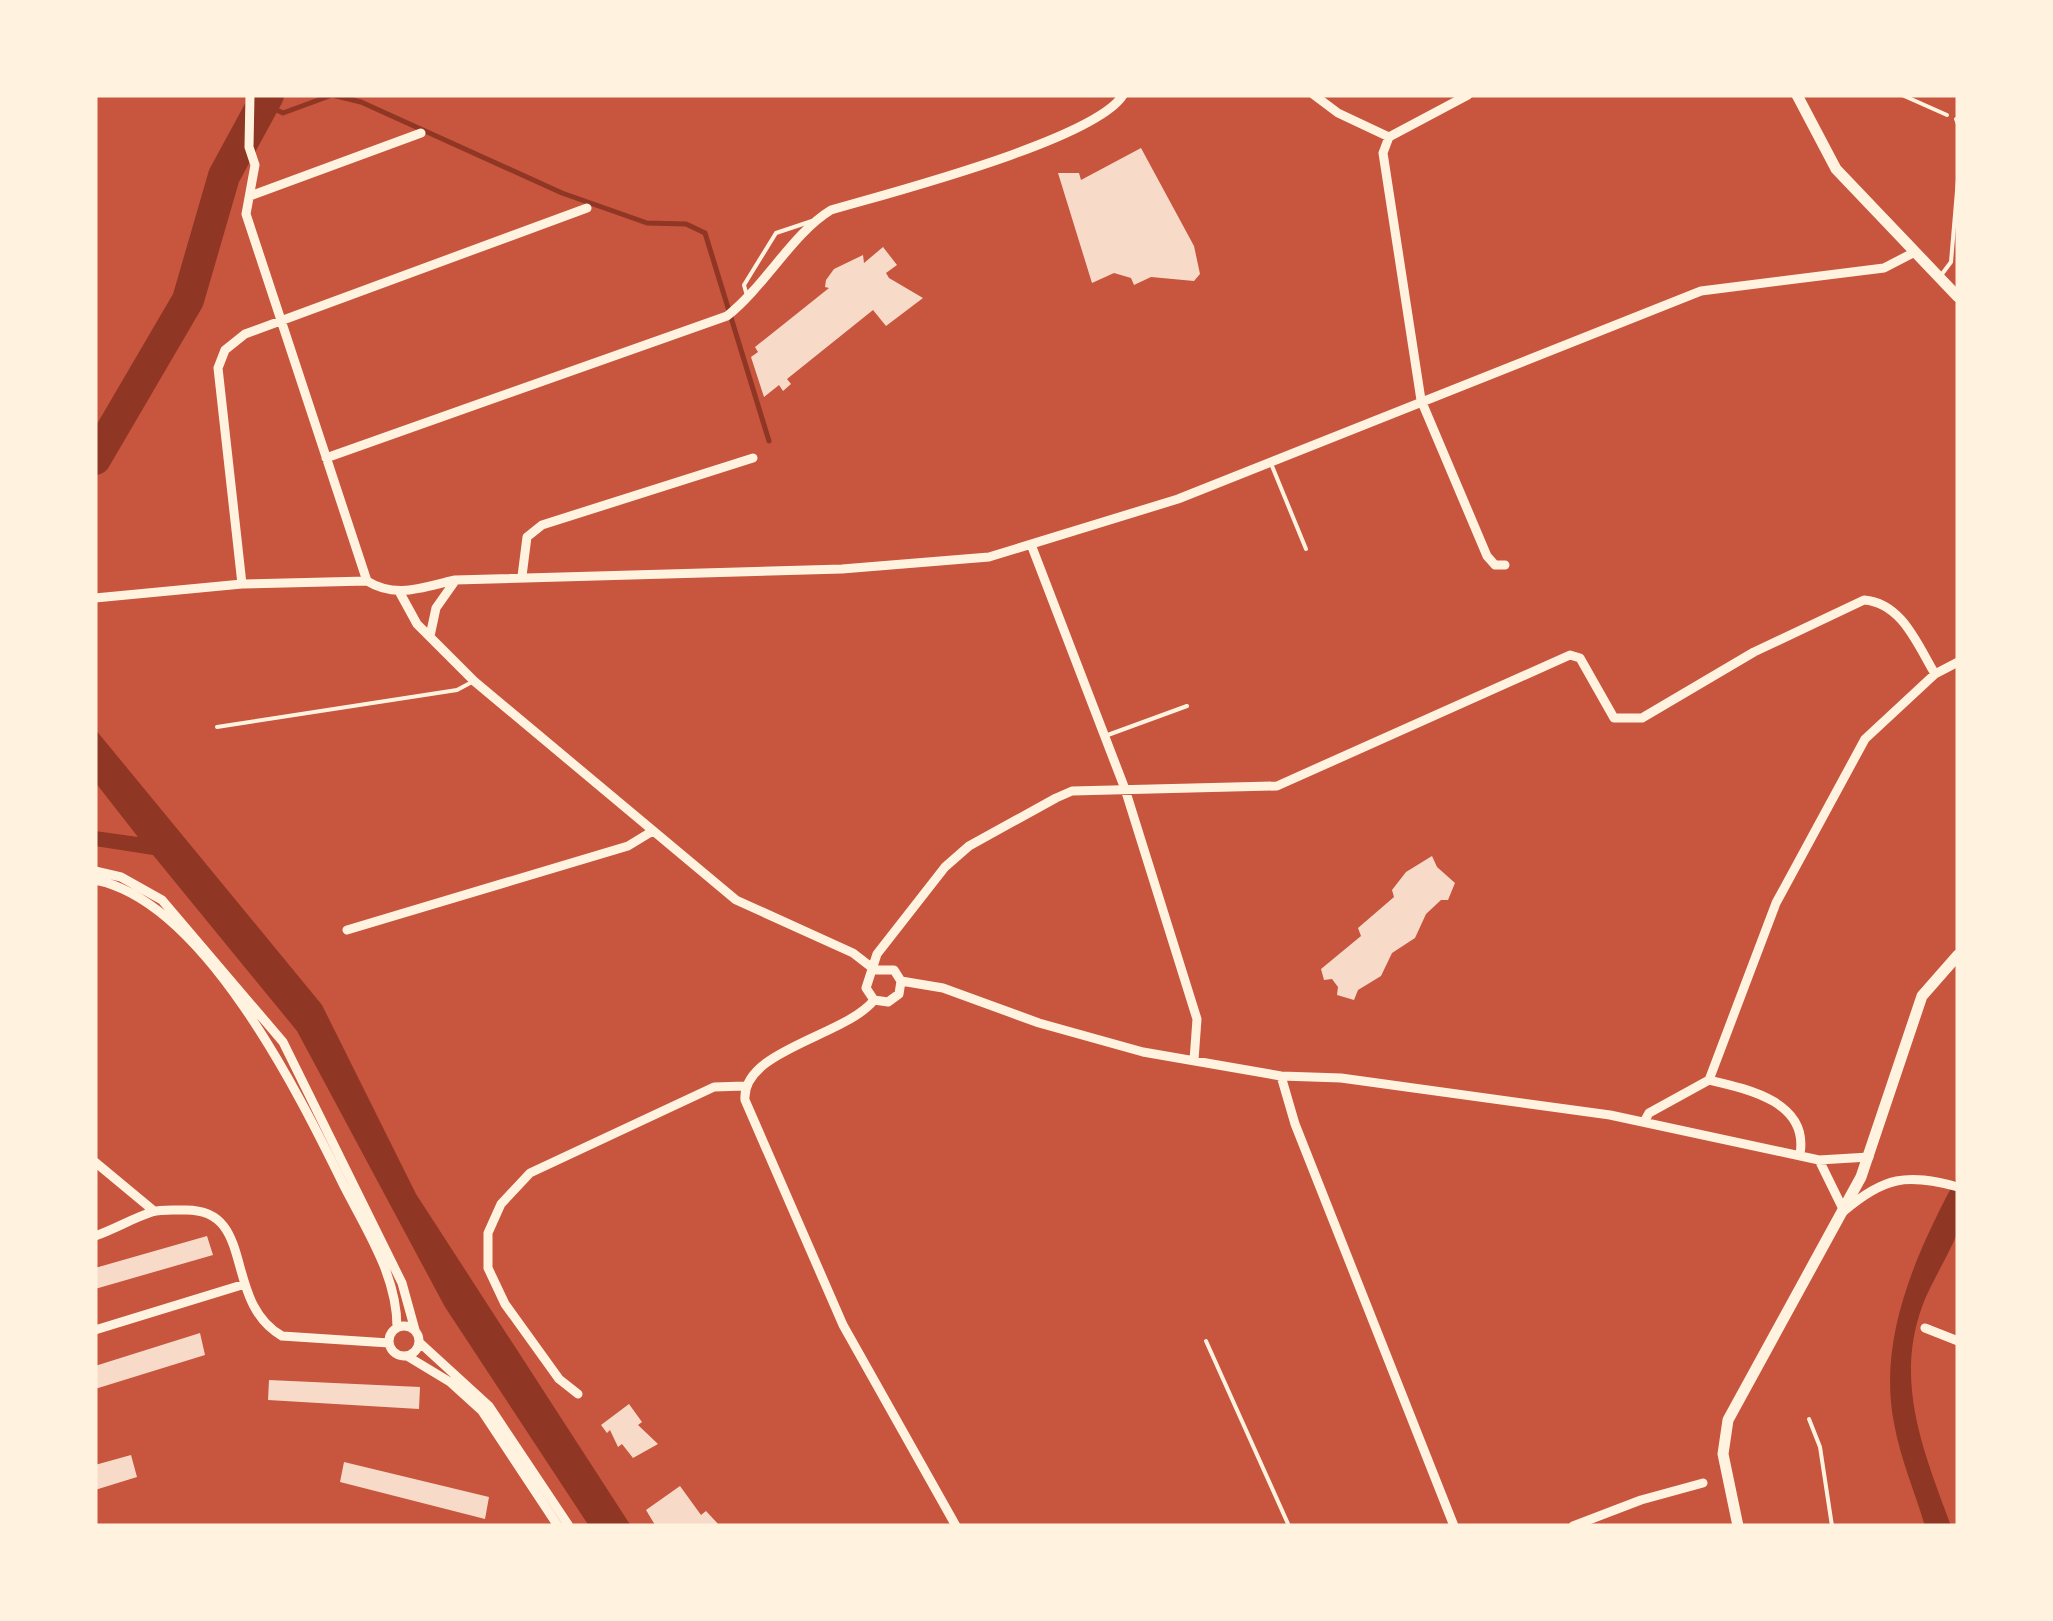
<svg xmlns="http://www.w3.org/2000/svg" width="2053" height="1621" viewBox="0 0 2053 1621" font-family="'Fira Sans',sans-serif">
<rect width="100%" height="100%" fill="#c8553d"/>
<path fill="#8f3625" d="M95 729 322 1005 416 1194 631 1526H589L445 1307 297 1031 153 855 95 846V831L138 837 95 782Z
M1958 1175C1958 1192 1962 1213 1958 1230 1954 1246 1929 1286 1922 1307 1894 1384 1925 1455 1951 1526H1925C1915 1492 1900 1458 1894 1423 1877 1337 1918 1249 1958 1175Z"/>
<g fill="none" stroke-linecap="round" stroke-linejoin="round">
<path stroke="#8f3625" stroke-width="5" d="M264 104 283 113 332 95 361 102 562 193 647 223 686 224 705 233 769 441"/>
<path stroke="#8f3625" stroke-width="32" d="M95 459 188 300 224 176 268 95"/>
</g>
<path fill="#f7dbc8" d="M1141 148 1194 246 1200 274 1194 281 1151 277 1134 285 1131 278 1114 273 1092 283 1058 173H1079L1081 180Z
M883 247 897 265 886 273 889 278 923 298 886 326 873 310 787 379 791 384 783 391 779 385 764 397 751 357 758 352 755 347 829 288 825 287 826 280 834 269 863 255 864 263Z
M1432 856 1437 867 1455 883 1448 900H1441L1426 914 1415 938 1392 953 1381 976 1358 990 1354 1000 1337 995 1338 987 1332 979 1324 980 1321 969 1361 936 1358 928 1394 897 1392 890 1406 872Z
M207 1236 213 1255 95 1289V1268Z
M200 1333 205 1355 95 1389V1366Z
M269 1380 420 1387 419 1409 268 1400Z
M629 1404 642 1422 638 1425 658 1444 633 1458 622 1444 618 1447 610 1430 607 1433 601 1425Z
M131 1455 137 1477 95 1490V1465Z
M344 1462 489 1497 485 1519 340 1482Z
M680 1486 701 1515 706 1511 720 1526 655 1525 646 1510Z"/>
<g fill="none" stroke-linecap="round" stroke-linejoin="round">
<path stroke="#fff3e0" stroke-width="4" d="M1902 95 1947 115"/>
<path stroke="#fff3e0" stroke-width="4" d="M1956 119 1958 124
M1942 274 1951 262 1958 179
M747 296 744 285 776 233 812 221
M1272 466 1306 549
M217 727 457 690 472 682
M1105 736 1187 706
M1206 1341 1289 1526
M1809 1419 1820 1447 1832 1526"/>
<path stroke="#fff3e0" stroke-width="9" d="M250 95 249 147 255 165 246 214 367 581
M1314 95 1338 113 1389 137 1383 153 1421 400 1487 556 1495 565H1505
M1389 137 1468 95
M250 196 421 133
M326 458 727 316C765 286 793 233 831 210 889 193 1095 140 1123 95
M1032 547 1125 789 1197 1019 1194 1060
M522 576 527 537 542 525 753 458
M242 584 218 368 225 350 245 334 587 208
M400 593 417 624 474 681 736 900 853 953 875 970
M95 598 242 584 367 581C396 599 423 587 455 580L842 569 989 557 1178 499 1701 291 1884 268 1913 253
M430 636 436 608 455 581
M95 871 121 877 162 900 283 1042 402 1283 415 1330
M95 880C204 901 299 1094 344 1186 367 1231 397 1276 397 1327
M347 930 628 846 651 832
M875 970H894L901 981
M901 981 899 994 888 1002 874 1000 866 988 877 954 945 867 969 846 1056 798 1072 791 1277 786 1570 655 1580 658 1614 718H1642L1754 652 1864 600C1902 603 1917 644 1935 674
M901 981 943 988 1039 1023 1143 1052 1281 1076 1341 1078 1610 1115 1819 1160 1869 1157
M874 1000C846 1036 741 1050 745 1100L843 1325 956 1526
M1281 1076 1295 1124 1454 1526
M1709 1080 1776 903 1865 739 1935 674 1958 662
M1644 1122 1649 1113 1709 1080C1748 1089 1809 1102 1800 1154
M1819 1160 1844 1211C1884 1177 1906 1173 1958 1187
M95 1162 154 1211
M95 1236C115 1229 133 1218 152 1212 161 1209 173 1210 183 1210 258 1207 221 1301 282 1336L389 1343
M389 1341a15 15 0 1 1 30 0a15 15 0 1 1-30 0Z
M1925 1328 1958 1341
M95 1330 245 1284
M419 1342 489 1406 569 1526
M407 1356 450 1382 482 1411 558 1526
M578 1394 559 1379 505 1304 488 1268V1233L501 1204 530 1173 714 1087 745 1086
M1573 1526 1641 1500 1703 1483"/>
<path stroke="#fff3e0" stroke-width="11" d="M1797 95 1836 169 1958 297
M1738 1526 1723 1454 1728 1420 1861 1177 1922 996 1958 955"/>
</g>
<rect width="2053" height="1621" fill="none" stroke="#fff3e0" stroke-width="195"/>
</svg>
